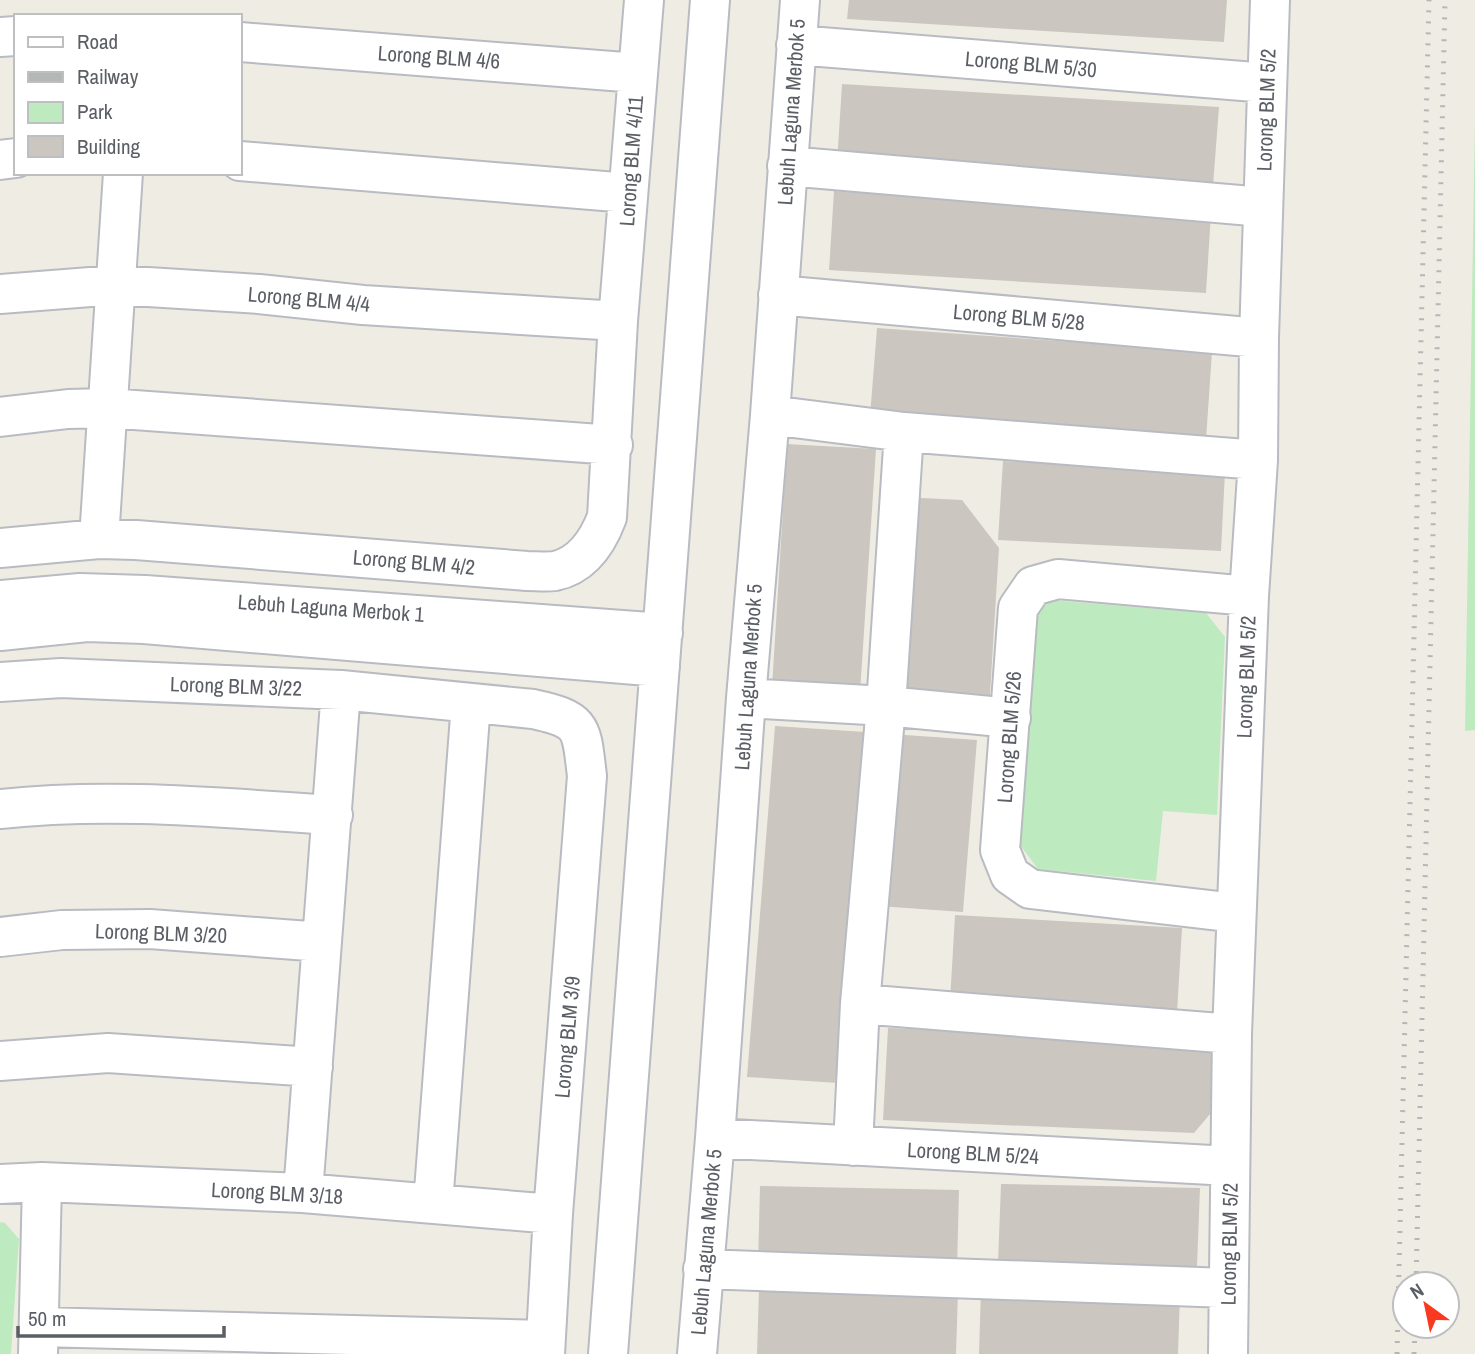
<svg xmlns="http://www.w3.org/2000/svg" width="1475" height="1354" viewBox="0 0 1475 1354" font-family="'Archivo Narrow',sans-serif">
<rect width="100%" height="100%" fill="#efede3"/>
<path fill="#bdeabf" d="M1475 116V730L1465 731Z
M1038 599 1206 613 1225 637 1217 815 1163 811 1156 881 1038 869 1020 845Z
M0 1222 5 1223 19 1239 11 1354H0Z"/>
<path fill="#cbc7c0" d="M849 0H1227L1224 42 847 19Z
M842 84 1219 107 1213 186 837 163Z
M834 191 1211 214 1206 293 829 270Z
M877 328 1212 352 1206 440 870 416Z
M787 444 876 449 860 693 772 687Z
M1003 461 1225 472 1221 551 998 540Z
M903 497 962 500 999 548 989 710 890 705Z
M775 726 865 732 838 1083 747 1077Z
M891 734 977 740 963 912 878 906Z
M955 915 1182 928 1177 1013 950 1001Z
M888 1028 1219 1042 1216 1107 1194 1133 883 1120Z
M1001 1184 1200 1188 1197 1267 998 1263Z
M760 1186 959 1190 957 1269 758 1265Z
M759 1288 958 1292 956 1354H757Z
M981 1289 1180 1293 1178 1354H979Z"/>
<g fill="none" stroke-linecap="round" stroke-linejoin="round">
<defs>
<path id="minor" d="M0 37 16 36
M240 42 637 73
M796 45 1267 83
M0 160 16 158
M240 161 628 193
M787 166 1263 207
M0 294 116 285 259 294 363 305 618 321
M778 295 1259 338
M770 415 904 432
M0 417 68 409 107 408 613 445
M99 539 123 173
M0 548 99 539 136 540 527 571C536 571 546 572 555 571 583 565 598 541 607 517L618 321 644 0
M0 600 80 593 145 595 663 633
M0 631 87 622 144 624 660 667
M0 682 61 678 341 690 533 709C584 720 581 727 587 776L553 1214 545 1354
M746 698 886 706 1011 718
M0 809C111 797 222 808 333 815
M1236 913 1030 889 1010 875 1000 850 1018 608 1033 586 1058 579 1249 596
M0 937 62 930 150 929 322 942
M860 1004 1232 1034
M0 1061 108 1053 313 1067
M715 1138 1230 1166
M853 1146 860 1004 886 706 904 432 1258 460
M0 1184 42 1182 303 1193 553 1214
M303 1193 341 690
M433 1204 471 703
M703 1269 1227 1288
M39 1327 545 1340
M38 1354 42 1182
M608 1354 710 0
M697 1354 715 1138 746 698 770 415 800 0
M1228 1354 1232 1034 1249 596 1258 460 1259 338 1270 0"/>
</defs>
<use href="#minor" stroke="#b8bbc1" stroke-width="42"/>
<use href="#minor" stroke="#fff" stroke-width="38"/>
<path stroke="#b5b6b6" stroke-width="5" stroke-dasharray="2 9" stroke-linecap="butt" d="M1416 1284 1445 0
M1397 1354 1429 0
M1414 1354 1415 1326"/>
</g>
<g text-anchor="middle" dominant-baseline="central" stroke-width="7" stroke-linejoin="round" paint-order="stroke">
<g font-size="21" fill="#5b5f65" stroke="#fff">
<text transform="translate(439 57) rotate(4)">Lorong BLM 4/6</text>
<text transform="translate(1031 64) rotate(5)">Lorong BLM 5/30</text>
<text transform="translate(1266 110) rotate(-88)">Lorong BLM 5/2</text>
<text transform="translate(791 112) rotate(-86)">Lebuh Laguna Merbok 5</text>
<text transform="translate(631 161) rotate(-86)">Lorong BLM 4/11</text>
<text transform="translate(309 299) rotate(5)">Lorong BLM 4/4</text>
<text transform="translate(1019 317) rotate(5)">Lorong BLM 5/28</text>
<text transform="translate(414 562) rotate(5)">Lorong BLM 4/2</text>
<text transform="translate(331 608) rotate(4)">Lebuh Laguna Merbok 1</text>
<text transform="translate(748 677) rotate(-86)">Lebuh Laguna Merbok 5</text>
<text transform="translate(1246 677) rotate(-88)">Lorong BLM 5/2</text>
<text transform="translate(236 686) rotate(2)">Lorong BLM 3/22</text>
<text transform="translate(1009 737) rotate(-86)">Lorong BLM 5/26</text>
<text transform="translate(161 933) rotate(2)">Lorong BLM 3/20</text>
<text transform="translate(567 1037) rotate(-85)">Lorong BLM 3/9</text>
<text transform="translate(973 1153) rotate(3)">Lorong BLM 5/24</text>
<text transform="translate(277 1193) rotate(3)">Lorong BLM 3/18</text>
<text transform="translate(706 1242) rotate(-85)">Lebuh Laguna Merbok 5</text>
<text transform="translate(1229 1244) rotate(-89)">Lorong BLM 5/2</text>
</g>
</g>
<rect x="14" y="14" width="228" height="161" fill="#ffffff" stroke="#bdbfc1" stroke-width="2"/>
<rect x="28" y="37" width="35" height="10" fill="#ffffff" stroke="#bdbfc1" stroke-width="2"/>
<text x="77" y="49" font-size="21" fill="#5b5f65">Road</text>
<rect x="28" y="72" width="35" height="10" fill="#b5b6b6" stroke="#bdbfc1" stroke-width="2"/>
<text x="77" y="84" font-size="21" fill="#5b5f65">Railway</text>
<rect x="28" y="102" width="35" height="21" fill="#bdeabf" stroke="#bdbfc1" stroke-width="2"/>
<text x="77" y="119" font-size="21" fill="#5b5f65">Park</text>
<rect x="28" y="136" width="35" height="21" fill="#cbc7c0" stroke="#bdbfc1" stroke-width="2"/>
<text x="77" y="154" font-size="21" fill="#5b5f65">Building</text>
<g transform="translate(1426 1305) rotate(327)"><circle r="33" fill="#ffffff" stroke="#bdbfc1" stroke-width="2"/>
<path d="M0-5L12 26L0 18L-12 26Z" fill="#fa3a1f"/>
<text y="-10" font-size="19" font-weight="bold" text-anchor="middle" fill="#5b5f65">N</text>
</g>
<path d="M18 1326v10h206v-10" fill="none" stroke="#5b5f65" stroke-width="3.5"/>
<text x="28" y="1326" font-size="21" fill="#5b5f65" stroke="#ffffff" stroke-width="5" paint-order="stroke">50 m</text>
</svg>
